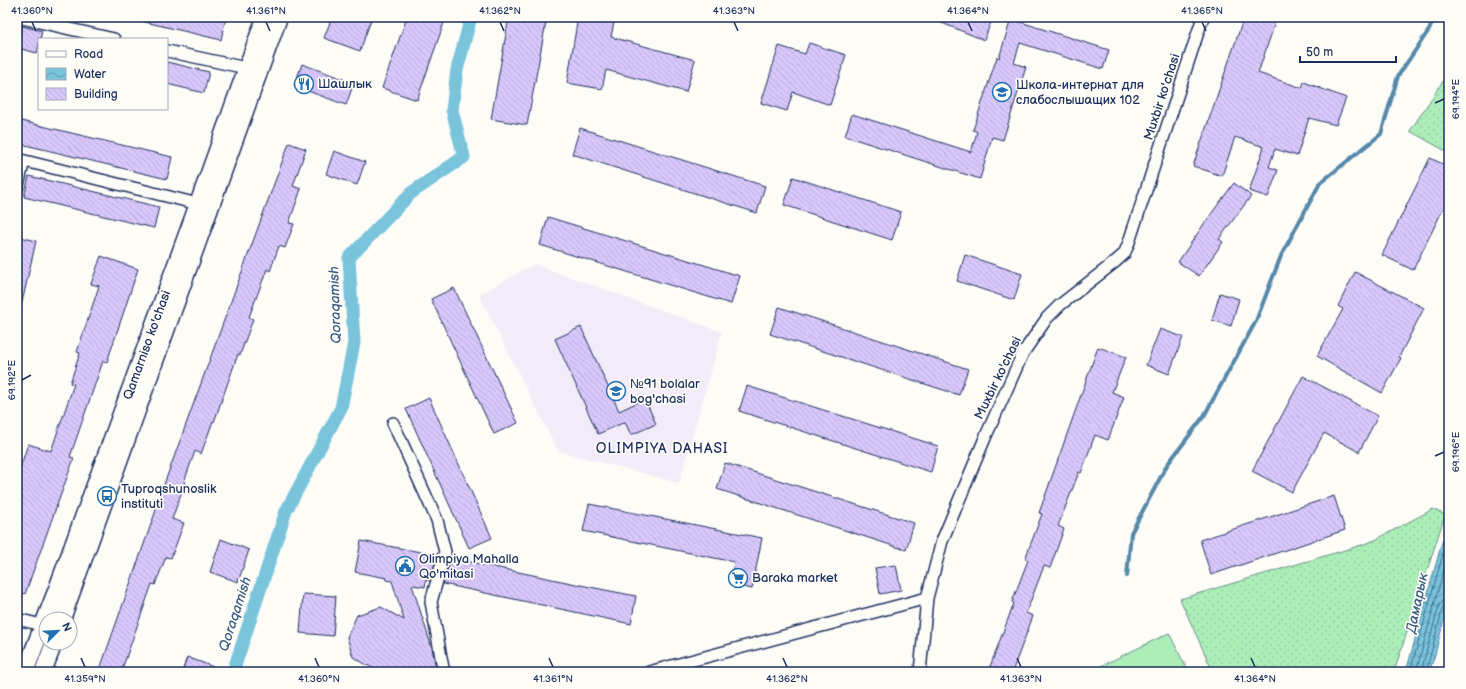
<svg xmlns="http://www.w3.org/2000/svg" width="1466" height="689" viewBox="0 0 1466 689" font-family="'Balsamiq Sans',sans-serif">
<defs>
<pattern id="grass-dots" width="8" height="8" patternUnits="userSpaceOnUse"><rect width="8" height="8" fill="#aceeb7"/><path d="M2 2h.1M6 6h.1" fill="none" stroke="#93cca0" stroke-width="1.8" stroke-linecap="round"/></pattern>
<pattern id="water-waves" width="16" height="10" patternUnits="userSpaceOnUse"><rect width="16" height="10" fill="#7ac4db"/><path d="M0 5q4-4 8 0t8 0" fill="none" stroke="#63a0b5"/></pattern>
<pattern id="building-back-hatch" width="6" height="6" patternUnits="userSpaceOnUse"><rect width="6" height="6" fill="#d9c8fa"/><path d="M-1 5l2 2M0 0l6 6M5-1l2 2" fill="none" stroke="#baacd9"/></pattern>
</defs>
<rect width="100%" height="100%" fill="#fdfcf7"/>
<filter id="ink" filterUnits="userSpaceOnUse"><feTurbulence type="fractalNoise" baseFrequency=".025" numOctaves="2"/><feDisplacementMap in="SourceGraphic" scale="8" xChannelSelector="R" yChannelSelector="G"/><feConvolveMatrix kernelMatrix="1 2 1 2 8 2 1 2 1" color-interpolation-filters="sRGB"/></filter>
<g filter="url(#ink)">
<path fill="#f2ecf8" d="M534 264 722 332 679 483 558 451 479 295Z"/>
<path fill="url(#grass-dots)" stroke="#648e8a" d="M1449 72V153L1410 131Z
M1433 509 1445 515 1394 672H1213L1180 599 1365 544 1375 540Z"/>
<path fill="#aceeb7" stroke="#648e8a" d="M1169 633 1188 671 1186 672H1100L1097 668Z"/>
<path fill="url(#water-waves)" stroke="#5488a9" d="M1449 528V601L1434 658 1429 672H1406L1442 542Z"/>
<g fill="none" stroke-linecap="round" stroke-linejoin="round">
<path stroke="#416b90" stroke-width="1" d="M1410 672 1446 543 1449 537
M1416 672 1449 550
M1421 672 1439 605 1443 600 1449 599
M1426 672 1443 607 1445 604H1449"/>
<path stroke="#5488a9" stroke-width="4" d="M1127 576 1131 533 1167 465 1204 416 1256 321 1281 256 1320 183 1381 134 1398 76 1429 30 1435 17"/>
<path stroke="#7ac4db" stroke-width="13" d="M233 672 286 511 341 408 354 343 349 258 411 193 464 157 452 110 457 70 471 17"/>
</g>
<path fill="url(#building-back-hatch)" stroke="#1b2f5e" d="M142 17H226L221 40 141 21Z
M332 17H372L360 51 324 38Z
M407 17H446L417 100 382 88Z
M509 17H547L527 125 491 119Z
M578 17H615L611 37 695 60 686 92 606 70 602 89 567 83Z
M927 17H993L984 40Z
M1244 17H1277L1258 73 1302 88 1304 82 1346 98 1336 125 1309 118 1297 156 1275 149 1269 167 1278 170 1268 197 1249 191 1264 147 1235 137 1222 176 1193 166Z
M1011 19 1109 50 1103 69 1020 43 1014 63 1026 67 1003 140 992 137 980 179 845 136 852 114 971 152 977 132 973 130 997 57 999 58Z
M22 26 42 31 37 53 17 48Z
M809 43 846 55 830 105 793 92 787 111 761 103 779 46 805 54Z
M167 62 209 72 204 93 167 84Z
M302 64 354 83 346 105 294 86Z
M17 120 172 157 167 179 17 143Z
M580 128 765 186 757 213 572 154Z
M289 143 306 149 293 186 301 189 289 223 294 224 285 248 279 246 270 271 267 269 249 317 253 319 240 355 238 354 214 422 213 421 201 454 195 451 184 482 185 483 172 519 184 523 171 558 166 557 155 585 152 584 121 672H99L156 510 155 509Z
M334 151 365 162 357 185 326 174Z
M1430 158 1449 167V197L1413 270 1382 255Z
M29 176 159 207 154 228 24 197Z
M793 177 901 212 892 240 784 205Z
M1234 183 1251 196 1219 239 1223 242 1199 276 1178 262 1206 221Z
M548 217 740 276 731 304 540 245Z
M17 236 36 241 21 307 17 306Z
M965 255 1022 274 1014 300 957 281Z
M101 256 138 269 107 362 103 361 70 457 74 458 25 594 17 591V477L28 444 51 451 74 384 70 383 80 353 77 352 99 286 91 284Z
M1355 272 1424 308 1399 357 1401 358 1382 393 1317 356 1343 309 1338 306Z
M454 288 518 423 494 434 431 299Z
M1220 293 1239 299 1231 326 1212 320Z
M779 307 968 369 959 395 770 334Z
M581 327 619 411 645 399 656 424 631 435 625 422 598 434 555 339Z
M1160 329 1183 337 1169 374 1146 365Z
M1098 347 1126 357 1112 392 1124 397 1108 440 1095 435 1081 473 1079 472 1058 526 1064 529 1050 568 1044 566 1026 613 1033 616 1012 672H988L1014 603 1012 602 1028 560 1025 559 1042 514 1039 513Z
M1303 376 1378 416 1359 452 1324 433 1292 492 1252 471Z
M747 386 938 446 931 472 739 411Z
M429 398 492 538 469 548 406 409Z
M725 463 914 523 906 550 717 489Z
M1334 496 1345 530 1211 575 1200 540Z
M589 504 762 538 752 589 730 584 734 562 583 531Z
M221 539 249 550 238 582 210 572Z
M361 541 437 555 430 581 426 580 425 587 412 585 432 648 437 672H374V669L353 657 347 637 357 615 381 607 404 620 392 581 386 580 387 578 355 572Z
M451 558 595 588 636 596 631 624 443 584Z
M896 565 901 590 880 594 875 568Z
M303 594 336 596 333 636 300 633Z
M187 657 224 671V672H182Z"/>
<g fill="none" stroke-linecap="round" stroke-linejoin="round">
<defs>
<path id="street" d="M17 17 114 39
M167 51 246 68
M17 159 198 204
M17 189 24 161
M393 423 437 520 445 552 431 602 443 668 445 672
M17 619 46 626
M649 672 927 598
M920 672 927 598 942 541 985 438 1023 353 1047 318 1060 305 1115 262 1124 254 1128 245 1203 17"/>
<path id="secondary" d="M62 619 279 17
M25 672 58 586 198 204 265 17
M43 672 54 643"/>
</defs>
<use href="#street" stroke="#1b2f5e" stroke-width="14"/>
<use href="#secondary" stroke="#1b2f5e" stroke-width="19"/>
<use href="#street" stroke="#fdfcf7" stroke-width="11"/>
<use href="#secondary" stroke="#fdfcf7" stroke-width="16"/>
</g>
</g>
<path fill="none" stroke="#1b2f5e" stroke-width="1.5" d="M32 22 36 31M266 22 270 31M500 22 504 31M734 22 738 31M968 22 972 31M1202 22 1206 31M1435 103 1444 99M22 380 31 375M1435 456 1444 452M81 658 85 667M315 658 319 667M549 658 553 667M783 658 787 667M1017 658 1021 667M1251 658 1255 667"/>
<defs>
<symbol id="restaurant-ring" viewBox="-11 -11 22 22"><circle r="9.5" fill="#fdfcf7" stroke="#1f6fb2" stroke-width="1.5"/><path d="M-5-6h1v4h1v-4h1v4h1v-4h1v5L-1.5 .5V6h-2V.5L-5-1ZM5-6V6H3V1.5H1.5Q1.5-4 5-6Z" fill="#1f6fb2"/></symbol>
<symbol id="school-ring" viewBox="-11 -11 22 22"><circle r="9.5" fill="#fdfcf7" stroke="#1f6fb2" stroke-width="1.5"/><path d="M0-5L7-2L0 1L-7-2ZM-4 1L0 2.5L4 1V4Q0 6-4 4Z" fill="#1f6fb2"/></symbol>
<symbol id="bus-ring" viewBox="-11 -11 22 22"><circle r="9.5" fill="#fdfcf7" stroke="#1f6fb2" stroke-width="1.5"/><path d="M-5-6H5V4H4V6H2V4H-2V6H-4V4H-5ZM-3.5-4V0h7V-4ZM-3.5 1.2v1.5H-2V1.2ZM2 1.2v1.5H3.5V1.2Z" fill="#1f6fb2"/></symbol>
<symbol id="civic-ring" viewBox="-11 -11 22 22"><circle r="9.5" fill="#fdfcf7" stroke="#1f6fb2" stroke-width="1.5"/><path d="M-.6-6.5H3V-4.5H.6V-3L4-1V1h2V6H-6V1h2V-1L-.6-3ZM-1.2 2.5V6h2.4V2.5Z" fill="#1f6fb2"/></symbol>
<symbol id="supermarket-ring" viewBox="-11 -11 22 22"><circle r="9.5" fill="#fdfcf7" stroke="#1f6fb2" stroke-width="1.5"/><path d="M-6-5.5h2.5l.6 2H6L4.5 2H-2.5L-4.4-4H-6ZM-1.5 3.2a1.3 1.3 0 1 0 .1 0ZM3 3.2a1.3 1.3 0 1 0 .1 0Z" fill="#1f6fb2"/></symbol>
</defs>
<g fill-rule="evenodd">
<use href="#restaurant-ring" x="293" y="73" width="22" height="22"/>
<use href="#school-ring" x="991" y="81" width="22" height="22"/>
<use href="#school-ring" x="605" y="380" width="22" height="22"/>
<use href="#bus-ring" x="96" y="485" width="22" height="22"/>
<use href="#civic-ring" x="394" y="555" width="22" height="22"/>
<use href="#supermarket-ring" x="727" y="567" width="22" height="22"/>
</g>
<g text-anchor="middle" dominant-baseline="central" stroke-width="3.5" stroke-linejoin="round" paint-order="stroke">
<g font-size="13" fill="#1b2f5e" stroke="#fdfcf7" text-anchor="start">
<text x="318" y="84">Шашлык</text>
<text x="1016" y="85">Школа-интернат для<tspan x="1016" dy="15">слабослышащих 102</tspan></text>
<text x="630" y="384">№91 bolalar<tspan x="630" dy="15">bog'chasi</tspan></text>
<text x="121" y="489">Tuproqshunoslik<tspan x="121" dy="15">instituti</tspan></text>
<text x="419" y="559">Olimpiya Mahalla<tspan x="419" dy="15">Qo'mitasi</tspan></text>
<text x="752" y="578">Baraka market</text>
</g>
<g font-size="13" fill="#1b2f5e" stroke="#fdfcf7">
<text transform="translate(1162 97) rotate(-72)">Muxbir ko'chasi</text>
<text transform="translate(147 345) rotate(-70)">Qamarniso ko'chasi</text>
<text transform="translate(998 378) rotate(-64)">Muxbir ko'chasi</text>
</g>
<g font-size="14" font-style="italic" fill="#385c84" stroke="#fdfcf7">
<text transform="translate(335 305) rotate(-92)">Qoraqamish</text>
<text transform="translate(1417 603) rotate(-78)">Дамарык</text>
<text transform="translate(235 614) rotate(-72)">Qoraqamish</text>
</g>
<g font-size="14" letter-spacing="1" fill="#1b2f5e" stroke="#fdfcf7">
<text x="662" y="448">OLIMPIYA DAHASI</text>
</g>
</g>
<rect width="1466" height="689" fill="none" stroke="#fdfcf7" stroke-width="44"/>
<rect x="38" y="38" width="130" height="72" fill="#fdfcf7" stroke="#a3aaba"/>
<rect x="46" y="51" width="20" height="6" fill="#fdfcf7" stroke="#a3aaba"/>
<text x="74" y="58" font-size="12" fill="#1b2f5e">Road</text>
<rect x="46" y="68" width="20" height="12" fill="url(#water-waves)" stroke="#a3aaba"/>
<text x="74" y="78" font-size="12" fill="#1b2f5e">Water</text>
<rect x="46" y="88" width="20" height="12" fill="url(#building-back-hatch)" stroke="#a3aaba"/>
<text x="74" y="98" font-size="12" fill="#1b2f5e">Building</text>
<g transform="translate(58 631) rotate(66)"><circle r="19" fill="#fdfcf7" stroke="#a3aaba"/>
<path d="M0-3L7 15L0 10L-7 15Z" fill="#1f6fb2"/>
<text y="-6" font-size="11" font-weight="bold" text-anchor="middle" fill="#1b2f5e">N</text>
</g>
<path d="M1300 56v6h96v-6" fill="none" stroke="#1b2f5e" stroke-width="2"/>
<text x="1306" y="56" font-size="12" fill="#1b2f5e" stroke="#fdfcf7" stroke-width="3" paint-order="stroke">50 m</text>
<rect x="22" y="22" width="1422" height="645" fill="none" stroke="#1b2f5e" stroke-width="1.5"/>
<g font-size="10" text-anchor="middle" fill="#1b2f5e">
<text x="32" y="14">41.360°N</text>
<text x="266" y="14">41.361°N</text>
<text x="500" y="14">41.362°N</text>
<text x="734" y="14">41.363°N</text>
<text x="968" y="14">41.364°N</text>
<text x="1202" y="14">41.365°N</text>
<text transform="translate(1455 99) rotate(-90)" y="4">69.194°E</text>
<text transform="translate(11 380) rotate(-90)" y="4">69.192°E</text>
<text transform="translate(1455 452) rotate(-90)" y="4">69.196°E</text>
<text x="85" y="682">41.359°N</text>
<text x="319" y="682">41.360°N</text>
<text x="553" y="682">41.361°N</text>
<text x="787" y="682">41.362°N</text>
<text x="1021" y="682">41.363°N</text>
<text x="1255" y="682">41.364°N</text>
</g>
</svg>
